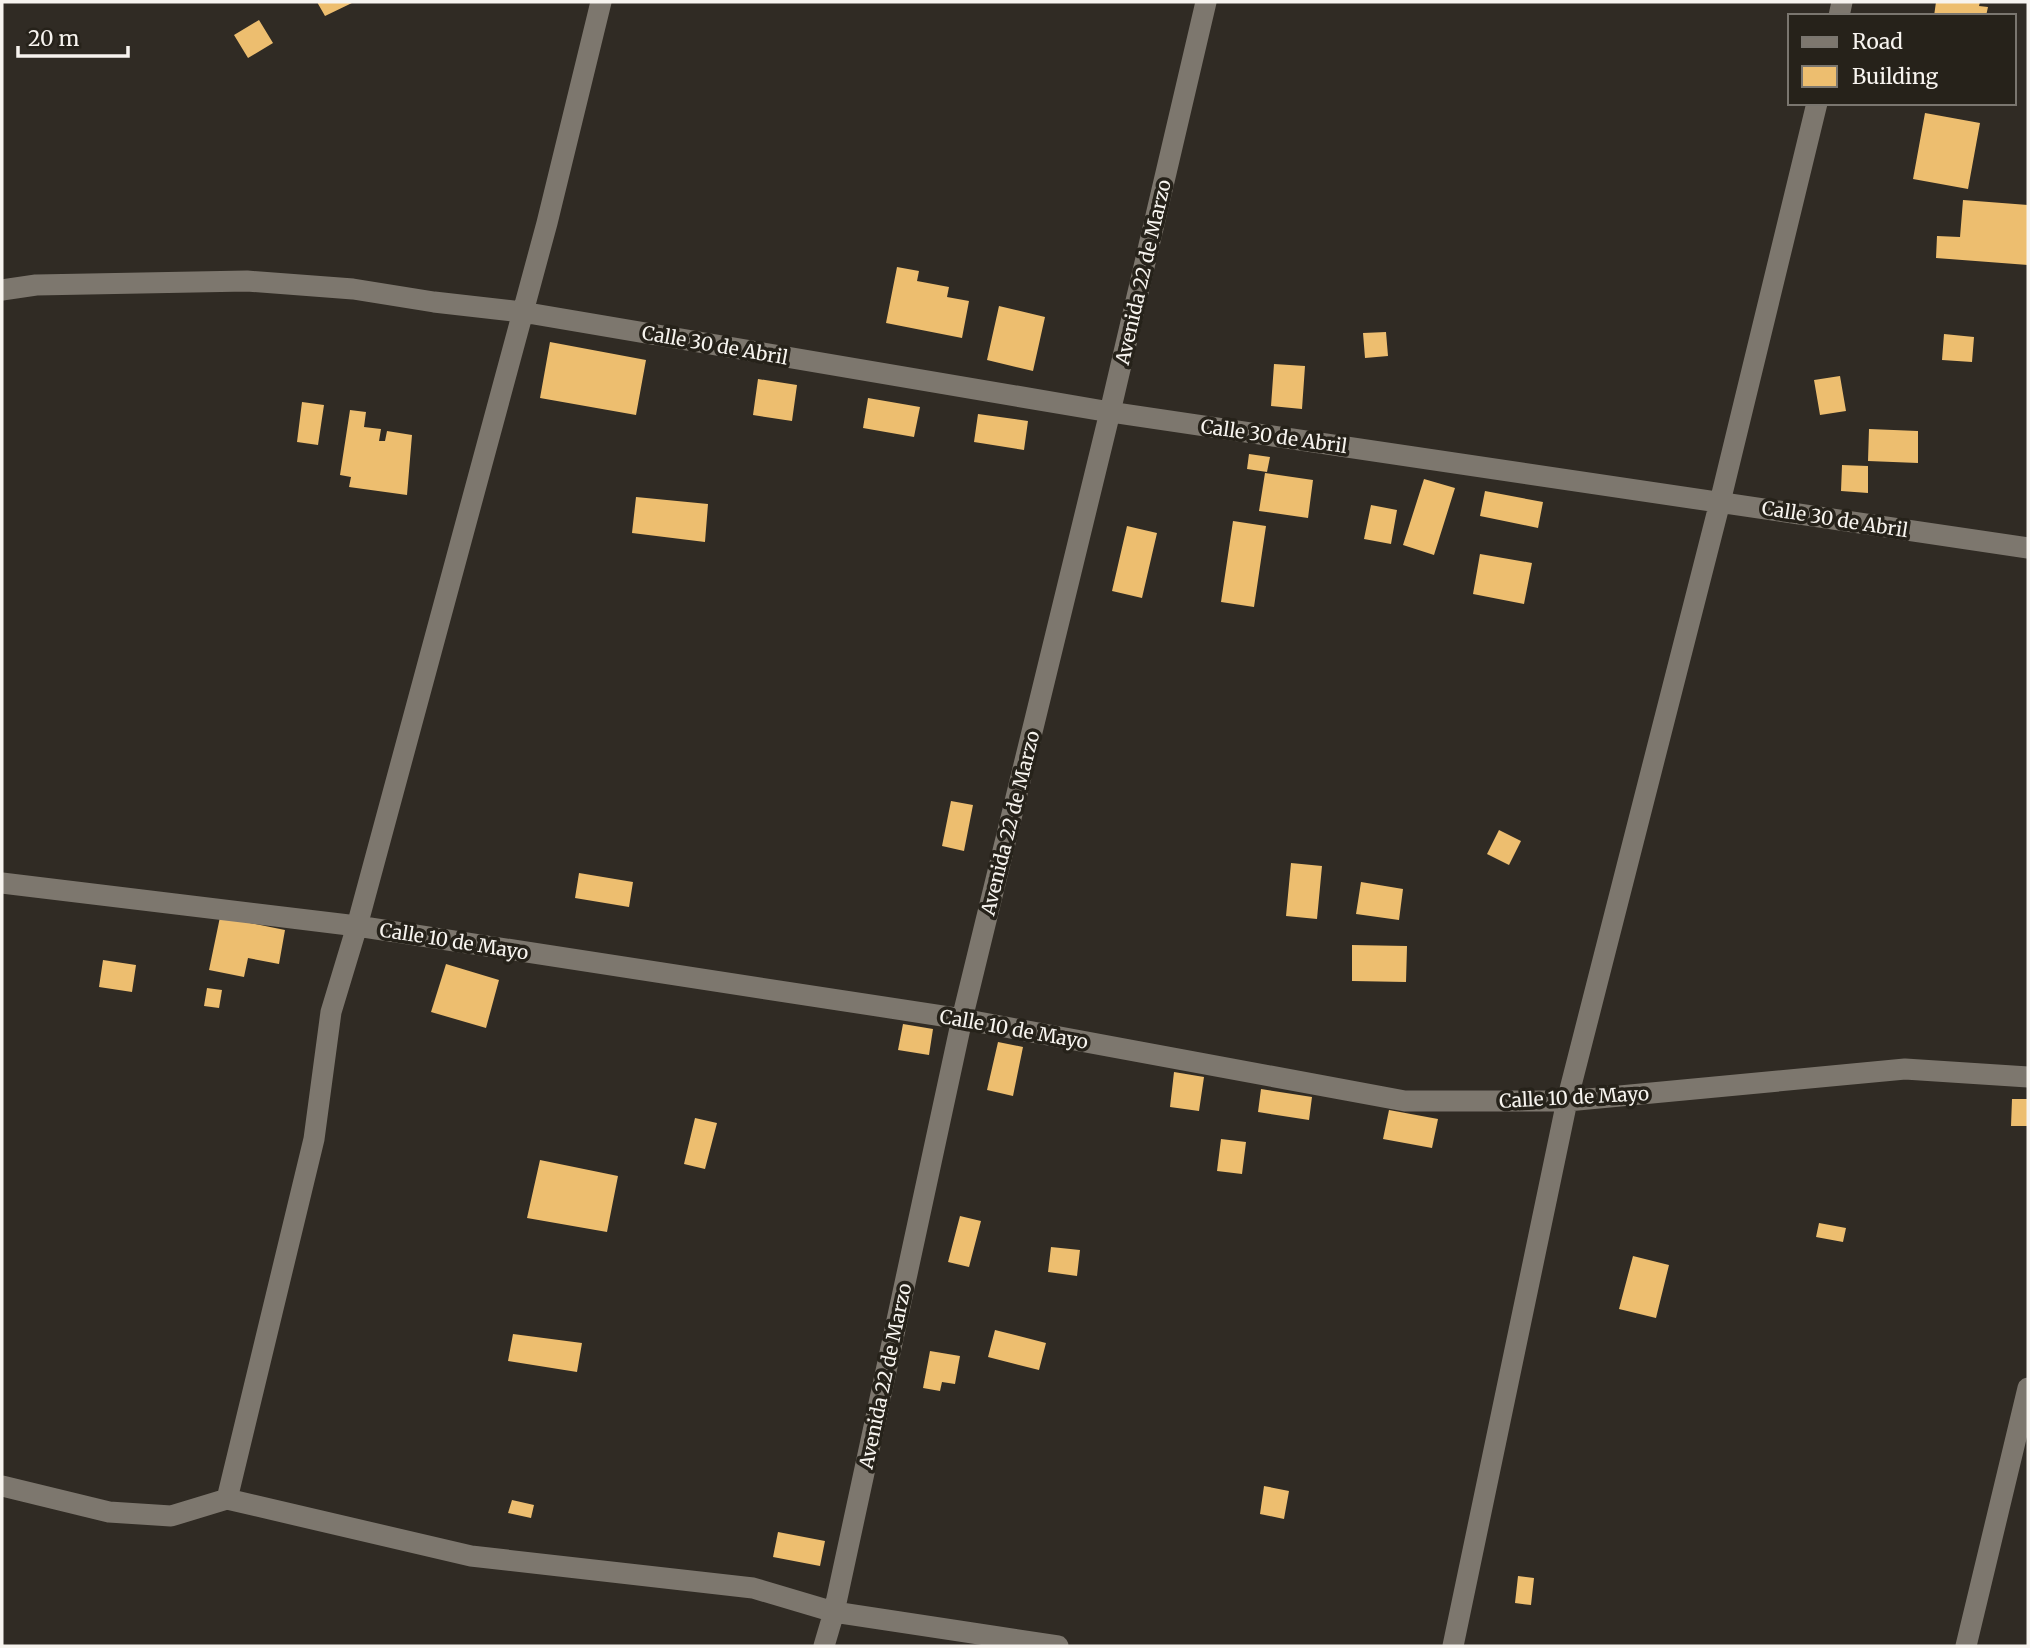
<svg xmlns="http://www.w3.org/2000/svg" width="2030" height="1648" viewBox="0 0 2030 1648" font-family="Merriweather,serif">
<rect width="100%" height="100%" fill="#302b24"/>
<path fill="#edbe6f" d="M317 2H354L325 16Z
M1936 2H1980L1979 6 1988 7 1986 16H1934Z
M259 20 273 43 248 58 234 35Z
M1925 113 1980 123 1968 189 1913 179Z
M1963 200 2028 205V265L1936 258 1937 236 1960 237Z
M897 267 919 271 917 281 949 287 947 297 969 301 962 338 886 323Z
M999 306 1045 317 1033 371 987 360Z
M1386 332 1388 356 1365 358 1363 333Z
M1944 334 1974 337 1972 362 1942 360Z
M550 342 646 360 636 415 540 398Z
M1274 364 1305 366 1302 409 1271 406Z
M1840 376 1846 411 1820 415 1814 380Z
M758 379 797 385 792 421 753 415Z
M868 398 920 407 914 437 863 428Z
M302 402 324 405 318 445 297 442Z
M350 410 366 412 364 427 381 429 379 441H385L387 431 412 435 407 495 349 487 351 477 340 475Z
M978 414 1028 421 1024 450 974 442Z
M1869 429 1918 431V463L1868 461Z
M1249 454 1270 457 1267 472 1247 469Z
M1842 465 1868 466V493L1841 491Z
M1265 473 1313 480 1308 518 1259 511Z
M1424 479 1455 488 1434 555 1403 545Z
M1485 491 1543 502 1538 528 1480 516Z
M636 497 708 504 705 542 632 533Z
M1371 505 1397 510 1391 544 1364 539Z
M1233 521 1266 526 1254 607 1221 602Z
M1127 526 1157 533 1142 598 1112 591Z
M1480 554 1532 563 1524 604 1473 594Z
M951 801 973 805 964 851 942 846Z
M1499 830 1521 841 1509 865 1487 854Z
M1291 863 1322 866 1317 919 1286 916Z
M579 873 633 882 629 907 575 898Z
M1361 882 1403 889 1399 920 1356 914Z
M220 917 285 930 279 964 248 958 244 977 209 970Z
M1352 945 1407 946 1406 982 1352 981Z
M103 960 136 965 132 992 99 987Z
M446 964 499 980 486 1028 431 1012Z
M207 988 222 990 219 1008 204 1006Z
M903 1024 933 1029 929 1055 898 1050Z
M998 1042 1023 1047 1013 1096 987 1090Z
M1174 1072 1204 1077 1199 1111 1170 1107Z
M1261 1089 1312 1097 1309 1120 1258 1112Z
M2012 1099H2028L2027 1126H2011Z
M1389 1110 1438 1119 1432 1148 1383 1139Z
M695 1118 717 1123 705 1169 684 1164Z
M1221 1139 1246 1142 1242 1174 1217 1171Z
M540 1160 618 1176 607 1232 527 1218Z
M960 1216 981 1221 969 1267 948 1262Z
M1819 1223 1846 1228 1843 1242 1816 1237Z
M1051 1247 1080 1250 1077 1276 1048 1272Z
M1633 1256 1669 1265 1656 1318 1619 1309Z
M995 1330 1046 1343 1039 1370 988 1357Z
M513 1334 582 1343 577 1372 508 1361Z
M930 1351 960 1356 955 1384 942 1382 940 1391 923 1388Z
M1264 1486 1289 1491 1284 1519 1260 1514Z
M512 1500 534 1505 531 1518 508 1513Z
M778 1532 825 1541 820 1566 773 1557Z
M1518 1576 1534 1578 1531 1605 1515 1603Z"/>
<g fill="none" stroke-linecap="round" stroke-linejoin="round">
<path stroke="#7d776e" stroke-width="21" d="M1839 16 1842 2
M2 290 36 285 247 281 353 289 434 302 522 312 1110 412 2028 548
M2 883 357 926 962 1019 1405 1101H1567L1905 1069 2028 1077
M2 1486 109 1512 171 1516 227 1499 471 1556 753 1588 834 1612 1058 1646
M227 1499 314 1139 331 1012 357 926 547 223 601 2
M824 1646 834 1612 962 1019 1110 412 1206 2
M1453 1646 1567 1101 1720 502 1817 103
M1966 1646 2028 1388"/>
</g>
<g text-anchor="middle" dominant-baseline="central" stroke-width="7" stroke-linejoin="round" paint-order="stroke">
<g font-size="19" fill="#f7f4ef" stroke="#26221a">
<text transform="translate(1143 272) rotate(-77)">Avenida 22 de Marzo</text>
<text transform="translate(715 345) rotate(10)">Calle 30 de Abril</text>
<text transform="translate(1274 436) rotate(8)">Calle 30 de Abril</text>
<text transform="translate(1835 519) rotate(9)">Calle 30 de Abril</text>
<text transform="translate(1010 823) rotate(-76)">Avenida 22 de Marzo</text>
<text transform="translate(454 941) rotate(9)">Calle 10 de Mayo</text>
<text transform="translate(1014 1029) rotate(10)">Calle 10 de Mayo</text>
<text transform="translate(1574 1097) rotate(-3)">Calle 10 de Mayo</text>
<text transform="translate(885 1376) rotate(-78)">Avenida 22 de Marzo</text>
</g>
</g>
<rect width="2030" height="1648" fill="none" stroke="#f7f4ef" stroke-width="7"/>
<rect x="1788" y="14" width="228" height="91" fill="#26221a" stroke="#7a766f" stroke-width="2"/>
<rect x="1802" y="37" width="35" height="10" fill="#7d776e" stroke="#7a766f" stroke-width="2"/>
<text x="1852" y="49" font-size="21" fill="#f7f4ef">Road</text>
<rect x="1802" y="66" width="35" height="21" fill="#edbe6f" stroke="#7a766f" stroke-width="2"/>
<text x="1852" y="84" font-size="21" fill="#f7f4ef">Building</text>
<path d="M18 46v10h110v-10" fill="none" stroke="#f7f4ef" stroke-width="3.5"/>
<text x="28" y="46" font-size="21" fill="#f7f4ef" stroke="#26221a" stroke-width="5" paint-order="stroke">20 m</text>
</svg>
